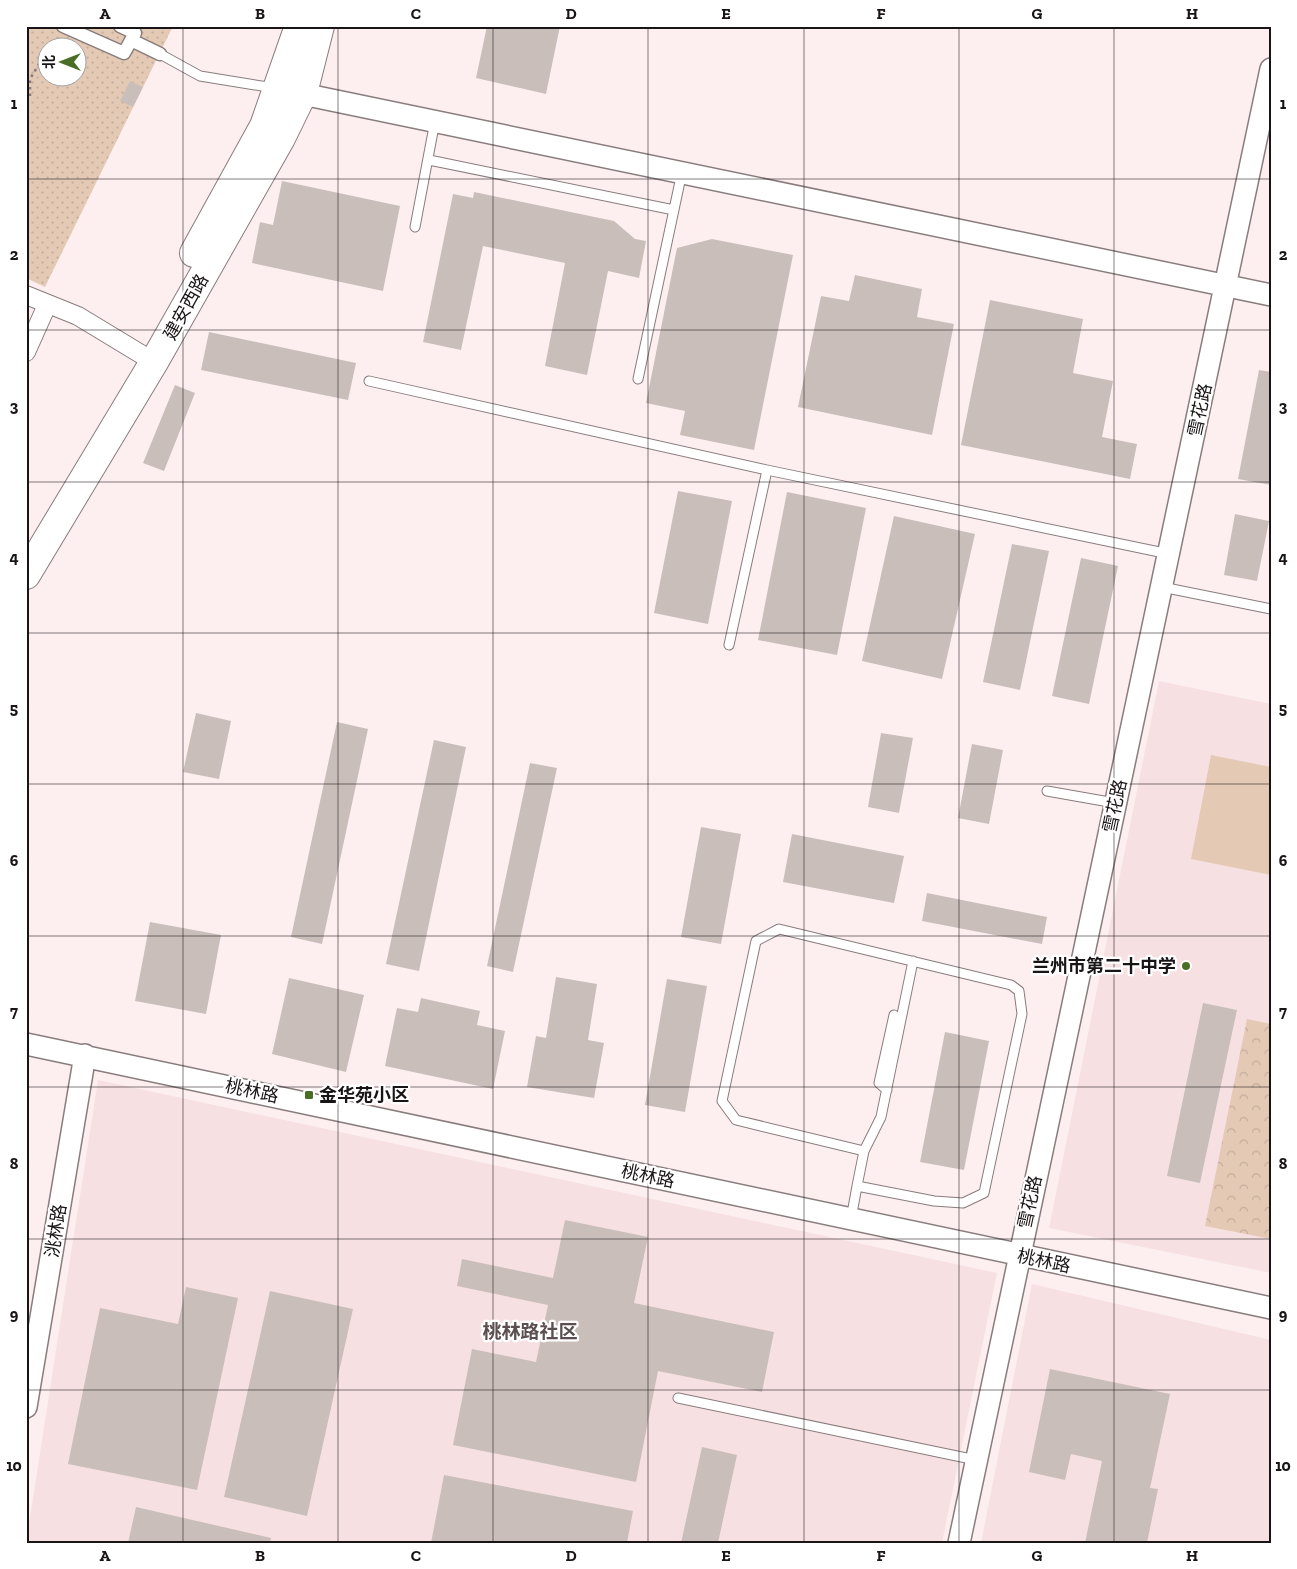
<svg xmlns="http://www.w3.org/2000/svg" width="1297" height="1569" viewBox="0 0 1297 1569" font-family="'Zilla Slab','Noto Sans SC',serif">
<defs>
<pattern id="forest-crowns" width="20" height="18" patternUnits="userSpaceOnUse" patternTransform="scale(1.25)"><rect width="20" height="18" fill="#e4cab5"/><path d="M2 6a3 3 0 1 1 6 0M12 15a3 3 0 1 1 6 0" fill="none" stroke="#c3ad9b"/></pattern>
<pattern id="garden-dots" width="8" height="8" patternUnits="userSpaceOnUse" patternTransform="scale(1.25)"><rect width="8" height="8" fill="#e4cab5"/><path d="M2 2h.1M6 6h.1" fill="none" stroke="#c3ad9b" stroke-width="1.8" stroke-linecap="round"/></pattern>
</defs>
<rect width="100%" height="100%" fill="#fdeff0"/>
<path fill="#f7e0e1" d="M1159 681 1271 704V1273L1049 1228Z
M98 1080 997 1273 942 1543H26Z
M1032 1284 1271 1340V1543H981Z"/>
<path fill="url(#forest-crowns)" d="M1247 1019 1271 1024V1239L1205 1226Z"/>
<path fill="#e4cab5" d="M1211 755 1271 767V875L1191 859Z"/>
<path fill="url(#garden-dots)" fill-rule="evenodd" d="M26 26H173L45 287 26 278ZM48 48H78V78H48Z"/>
<path fill="#cabeba" d="M487 26H560L546 94 476 78Z
M130 81 143 87 133 107 120 101Z
M282 181 400 206 383 291 252 263 260 222 273 225Z
M474 192 614 221 635 239 646 241 639 278 608 271 587 375 545 366 565 263 483 246 461 350 423 342 453 194 473 198Z
M712 239 793 255 754 450 680 435 685 411 646 403 677 248Z
M855 275 922 289 917 317 954 324 932 435 798 407 821 296 849 301Z
M990 300 1083 319 1073 373 1113 381 1102 437 1137 444 1130 479 961 445Z
M209 332 356 363 348 400 201 370Z
M1259 370 1271 372V485L1238 479Z
M175 385 195 393 164 471 143 463Z
M678 491 732 501 708 624 654 613Z
M787 492 866 508 837 655 758 640Z
M1235 514 1269 521 1257 581 1224 575Z
M894 516 975 534 942 679 862 661Z
M1012 544 1049 551 1020 690 983 682Z
M1081 558 1118 566 1089 704 1052 696Z
M196 713 231 721 219 779 183 772Z
M337 722 368 729 322 944 291 937Z
M881 733 913 738 899 813 868 807Z
M434 740 466 747 419 971 386 964Z
M972 744 1003 750 989 824 958 818Z
M530 763 557 768 513 972 487 966Z
M701 827 741 834 721 944 681 937Z
M792 834 904 856 894 903 783 882Z
M927 893 1047 917 1042 944 922 921Z
M150 922 221 935 206 1014 135 1001Z
M556 977 597 984 588 1040 604 1043 594 1098 527 1087 536 1036 546 1038Z
M289 978 364 995 346 1072 272 1054Z
M667 979 707 986 685 1112 645 1105Z
M421 998 480 1011 477 1025 505 1031 493 1089 385 1066 397 1008 418 1012Z
M1203 1003 1237 1010 1200 1183 1167 1176Z
M945 1032 989 1041 964 1170 920 1162Z
M565 1220 648 1237 634 1303 774 1332 762 1392 658 1371 636 1482 453 1445 472 1349 536 1362 548 1305 457 1286 462 1259 553 1278Z
M186 1287 238 1298 197 1490 68 1464 100 1308 178 1324Z
M270 1291 353 1309 307 1516 224 1497Z
M1050 1369 1170 1394 1150 1488 1158 1489 1147 1543H1085L1102 1461 1071 1454 1065 1480 1029 1472Z
M702 1447 737 1455 718 1543H681Z
M444 1475 633 1511 627 1543H431Z
M136 1507 271 1538 270 1543H128Z"/>
<g fill="none" stroke-linecap="round" stroke-linejoin="round">
<defs>
<path id="service" d="M160 54 200 76 274 88
M429 160 674 210
M415 227 435 121
M638 379 682 172
M369 381 767 470 1169 554
M1162 587 1271 609
M729 645 767 470
M1047 791 1115 803
M887 1090 879 1083 894 1015
M864 1151 736 1120 722 1101 756 941 779 929 1011 985 1019 991 1022 1014 984 1193 963 1203 934 1201 857 1186 864 1151 881 1117 913 961
M851 1219 857 1186
M678 1398 976 1460"/>
<path id="pedestrian" d="M63 26 124 53 135 33 120 26
M131 40 160 54"/>
<path id="minor" d="M26 295 78 316 154 362
M26 352 47 305"/>
<path id="tertiary" d="M288 91 1271 295
M26 1044 1271 1308
M26 1407 85 1055
M959 1543 1271 69"/>
<path id="primary" d="M194 253 264 126 299 26
M26 575 154 362 281 138 303 93 320 26"/>
</defs>
<use href="#service" stroke="#897c7d" stroke-width="11"/>
<use href="#pedestrian" stroke="#897c7d" stroke-width="15"/>
<use href="#minor" stroke="#897c7d" stroke-width="20"/>
<use href="#tertiary" stroke="#897c7d" stroke-width="24"/>
<use href="#primary" stroke="#897c7d" stroke-width="30"/>
<path stroke="#817879" stroke-width="2.5" stroke-dasharray="2.5 4" stroke-linecap="butt" d="M48 48 59 39
M30 96V79L48 49"/>
<use href="#service" stroke="#fff" stroke-width="9"/>
<use href="#pedestrian" stroke="#fff" stroke-width="12"/>
<use href="#minor" stroke="#fff" stroke-width="18"/>
<use href="#tertiary" stroke="#fff" stroke-width="21"/>
<use href="#primary" stroke="#fff" stroke-width="28"/>
</g>
<path fill="none" stroke="#191415" stroke-width="1" stroke-opacity="0.55" d="M183 26V1543M338 26V1543M493 26V1543M648 26V1543M804 26V1543M959 26V1543M1114 26V1543M26 179H1271M26 330H1271M26 482H1271M26 633H1271M26 784H1271M26 936H1271M26 1087H1271M26 1239H1271M26 1390H1271"/>
<g fill="#496d26" stroke="#fff" stroke-width="2">
<circle cx="1186" cy="966" r="5"/>
<rect x="304" y="1090" width="10" height="10" rx="2.5"/>
</g>
<g text-anchor="middle" dominant-baseline="central" stroke-width="4.5" stroke-linejoin="round" paint-order="stroke">
<g font-size="18" fill="#191415" stroke="#fff">
<text transform="translate(186 307) rotate(-61)">建安西路</text>
<text transform="translate(1200 410) rotate(-78)">雪花路</text>
<text transform="translate(1115 806) rotate(-78)">雪花路</text>
<text transform="translate(252 1091) rotate(12)">桃林路</text>
<text transform="translate(648 1176) rotate(12)">桃林路</text>
<text transform="translate(1030 1202) rotate(-78)">雪花路</text>
<text transform="translate(56 1231) rotate(-81)">洮林路</text>
<text transform="translate(1044 1261) rotate(12)">桃林路</text>
</g>
<g font-size="18" font-weight="bold" fill="#191415" stroke="#fff" text-anchor="end">
<text x="1176" y="966">兰州市第二十中学</text>
<text x="319" y="1095" text-anchor="start">金华苑小区</text>
</g>
<g font-size="19" font-weight="bold" fill="#5b4f50" stroke="#fff">
<text x="530" y="1331">桃林路社区</text>
</g>
</g>
<rect width="1297" height="1569" fill="none" stroke="#ffffff" stroke-width="55"/>
<g transform="translate(62 62) rotate(270)"><circle r="24" fill="#ffffff" stroke="#a3a1a1"/>
<path d="M0-4L9 19L0 12L-9 19Z" fill="#496d26"/>
<text y="-8" font-size="14" font-weight="bold" text-anchor="middle" fill="#191415">北</text>
</g>
<rect x="28" y="28" width="1242" height="1514" fill="none" stroke="#191415" stroke-width="2"/>
<g font-size="16" text-anchor="middle" font-weight="bold" fill="#191415">
<text x="105" y="19">A</text>
<text x="260" y="19">B</text>
<text x="416" y="19">C</text>
<text x="571" y="19">D</text>
<text x="726" y="19">E</text>
<text x="881" y="19">F</text>
<text x="1037" y="19">G</text>
<text x="1192" y="19">H</text>
<text x="14" y="109">1</text>
<text x="1283" y="109">1</text>
<text x="14" y="260">2</text>
<text x="1283" y="260">2</text>
<text x="14" y="412">3</text>
<text x="1283" y="412">3</text>
<text x="14" y="563">4</text>
<text x="1283" y="563">4</text>
<text x="14" y="714">5</text>
<text x="1283" y="714">5</text>
<text x="14" y="866">6</text>
<text x="1283" y="866">6</text>
<text x="14" y="1017">7</text>
<text x="1283" y="1017">7</text>
<text x="14" y="1169">8</text>
<text x="1283" y="1169">8</text>
<text x="14" y="1320">9</text>
<text x="1283" y="1320">9</text>
<text x="14" y="1471">10</text>
<text x="1283" y="1471">10</text>
<text x="105" y="1561">A</text>
<text x="260" y="1561">B</text>
<text x="416" y="1561">C</text>
<text x="571" y="1561">D</text>
<text x="726" y="1561">E</text>
<text x="881" y="1561">F</text>
<text x="1037" y="1561">G</text>
<text x="1192" y="1561">H</text>
</g>
</svg>
